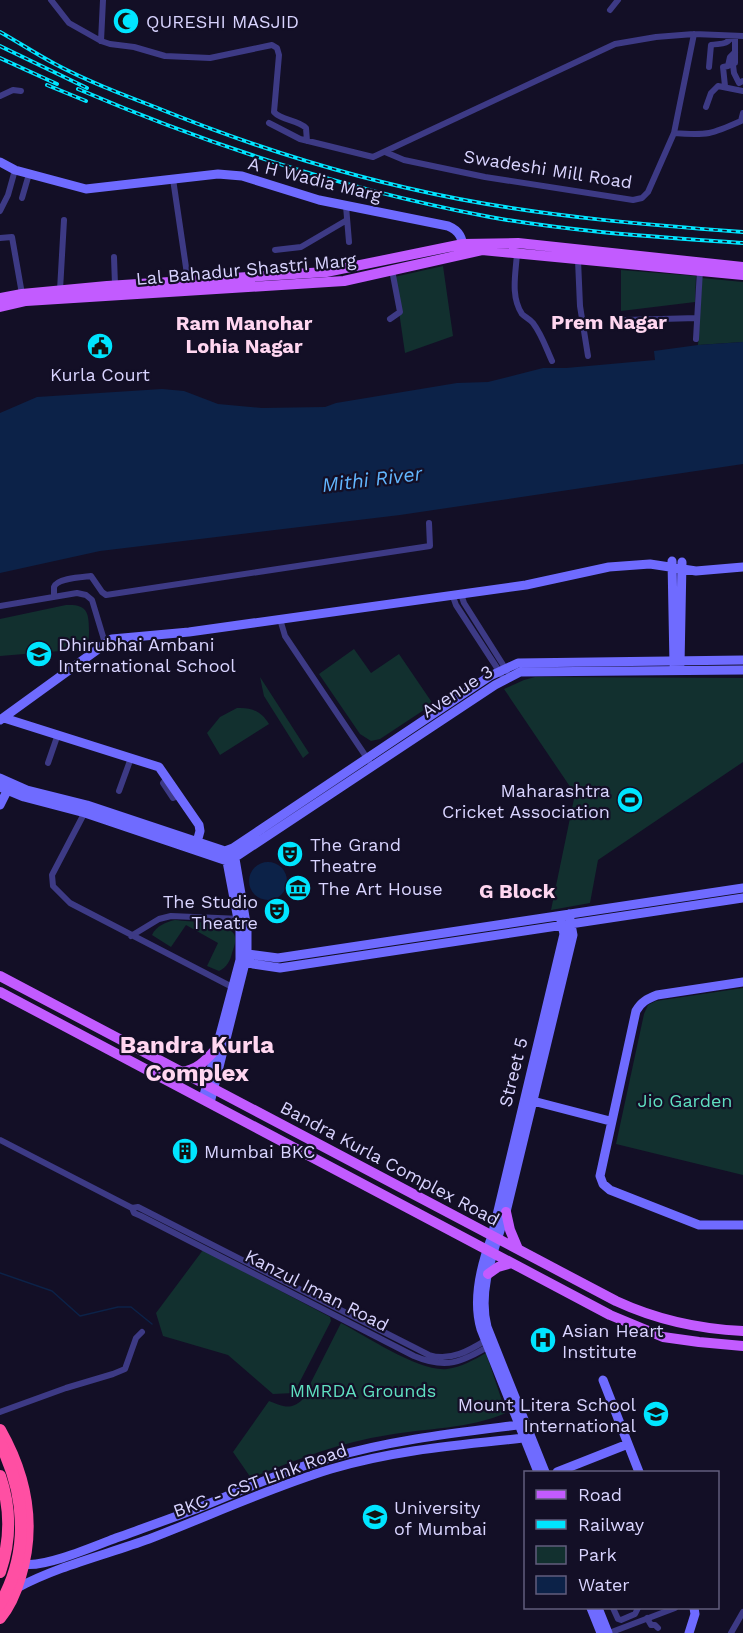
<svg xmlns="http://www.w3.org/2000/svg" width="743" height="1633" viewBox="0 0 743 1633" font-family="'Work Sans',sans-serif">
<rect width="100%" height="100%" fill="#130f26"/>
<path fill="#12302f" d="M443 266 453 336 405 353 394 277Z
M621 270 696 276 695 302 621 311Z
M702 278 743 282V342L698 345Z
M66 605C86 604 89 611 89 630 89 638 89 642 84 649L0 656V619Z
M354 649 371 673 399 654 433 704 380 739 371 741 360 734 319 674Z
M260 677 309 753 303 758 264 696Z
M535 677 743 678V762L598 860 590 903 551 910 575 794 504 689 524 680Z
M237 708C252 707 262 712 269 724L220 755 207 733 220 717Z
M175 920C190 922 226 921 234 934 237 940 234 947 232 953 230 961 227 967 219 971L207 966 218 943 186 925 171 947 152 935C156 926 166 922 175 920Z
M743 988V1175L616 1144 644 1014 648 1005 656 1001Z
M203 1250 330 1317 331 1321 294 1393 273 1394 228 1355 163 1336 156 1313Z
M341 1323C366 1336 419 1372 447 1369 461 1367 474 1360 486 1353L506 1413C469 1429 427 1428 388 1435 341 1442 295 1460 251 1478L233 1452 269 1401C282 1406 290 1411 302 1400Z"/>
<path fill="#0c2248" d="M743 342V464L400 515 100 551 0 573V413L37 397 162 389 184 391 218 404 262 408 325 407 336 403 457 383 488 382 543 368H566L655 360 654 351 698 345Z
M249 881a19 19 0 1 1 38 0a19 19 0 1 1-38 0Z"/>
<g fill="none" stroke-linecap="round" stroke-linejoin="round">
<path stroke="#0c2248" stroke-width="1.5" d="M0 1273 52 1291 80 1316 118 1307H131L152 1324"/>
<path stroke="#3d3a85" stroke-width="6" d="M51 0 69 23 101 41 110 44 134 47 165 56 210 58 272 45 277 48 279 55 274 112C282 121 297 119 306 128L307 141
M610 10 618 0
M101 41 103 0
M729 65 735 63V36
M733 65 734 73 739 83 743 81
M709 67 711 45C720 43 727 46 732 36
M725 86 723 67 728 66 730 57 735 52
M0 96 13 90 21 91
M706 107 711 93 718 86 743 91
M269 123 300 139 373 157 615 44 656 37 694 34 743 36
M674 133C707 136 712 134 741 121L743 113
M385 152 404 160 485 177 633 200 642 198 648 192 674 133 694 34
M173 179 188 281
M22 198 29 174
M346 206 349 242
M0 211 8 195 15 170
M0 238 12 237 22 294
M275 250 301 247 347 220
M517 253C516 272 510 296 522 314 525 317 530 319 533 323 542 335 546 348 552 361
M114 257 115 285
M578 260 580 306 588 356
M60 290 64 220
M390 319 400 312 392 270
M625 320 697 318
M696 339 700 270
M452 594 456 605 501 674
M461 594 464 603 507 671
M54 597C54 596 54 588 54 587 57 578 83 577 91 576L102 592 106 595 430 546 429 523
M0 606 77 593 86 595 92 600 105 643
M280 619 285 636 369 761
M48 763 58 734
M167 778 163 783 173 798 179 796
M119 791 131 758
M86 810 52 875 53 886 70 903 236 989
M131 936 159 919 171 916 241 919
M0 1140 132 1208 134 1213 141 1216 414 1356C447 1370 461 1362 491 1345
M132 1208 138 1207 429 1355C451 1362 470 1350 488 1339
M0 1412 66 1388 113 1374 125 1369 136 1338 142 1332
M613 1608 618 1619 621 1620 635 1614 638 1608
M647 1618 651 1625H655L658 1628
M609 1633 675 1608
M731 1633 743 1612"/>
<path stroke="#6f6bff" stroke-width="9" d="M0 162 15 170 86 189 218 174 242 176 319 200 448 226C460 231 462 238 464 250
M672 561 674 665
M680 665 682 562
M4 718 159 767 199 825 200 831 197 842
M0 720 112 639 189 632 526 585 609 567 650 564 696 571 743 567
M0 778 27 790 87 805 225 851
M0 787 24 797 85 813 227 861 234 858 495 685 520 672 743 670
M0 805 10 785
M240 953 278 958 743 888
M240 960 253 964 280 968 743 898
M743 982 657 995C647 999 641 1002 636 1011L600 1176 603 1184 610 1190 699 1225H743
M203 1099 240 960V930L225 851 233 848 490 676 518 663 743 660
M529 1100 610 1121
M210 1103 247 955V929L234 853
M603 1380 639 1472
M538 1472 481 1329C472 1299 481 1265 492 1236L564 934 560 916
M545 1472 487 1327C477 1289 495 1248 506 1212L573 935 569 914
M557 1472 628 1444
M24 1564C44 1568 95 1546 116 1538 141 1529 167 1520 193 1510 239 1492 282 1471 330 1458 391 1440 455 1433 518 1425
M17 1588C58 1566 105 1555 149 1539 209 1516 269 1488 331 1469 394 1450 459 1445 524 1438
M591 1608 601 1633
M598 1608 608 1633
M689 1633 695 1614 694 1608"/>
<path stroke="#c25bff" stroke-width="10" d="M0 298 22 294 107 286 326 272 463 244 518 243 743 267
M0 307 26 301 344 281 482 250 743 275
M0 976 616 1301C657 1320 698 1329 743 1331
M0 992 610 1315 663 1337 699 1342 743 1346
M181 1072C198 1070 206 1060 217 1048
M506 1212 510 1230 518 1249
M488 1274 498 1267 512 1263"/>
<path stroke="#ff4fa3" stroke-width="12" d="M0 1430C26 1476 36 1525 20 1577 16 1591 9 1607 0 1618
M0 1476C11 1508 11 1540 0 1572"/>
<defs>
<path id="rail" d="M0 32C18 42 36 54 55 64 87 81 121 94 155 107 253 147 355 179 459 199 553 217 648 225 743 232
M0 46 87 88
M0 58 57 84
M47 85 86 101
M78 89C211 146 347 190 490 217 573 232 659 237 743 243"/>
</defs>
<use href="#rail" stroke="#00e5ff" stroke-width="4"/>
<use href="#rail" stroke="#130f26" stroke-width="1.5" stroke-dasharray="4.5" stroke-linecap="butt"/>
<path stroke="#ff4fa3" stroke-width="12" d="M0 1443C26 1495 30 1553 0 1604"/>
</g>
<defs>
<symbol id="mosque-disc" viewBox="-11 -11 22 22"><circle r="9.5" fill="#00e5ff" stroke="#130f26"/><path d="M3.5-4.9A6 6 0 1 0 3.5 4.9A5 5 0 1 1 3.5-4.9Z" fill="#111"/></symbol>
<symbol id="civic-disc" viewBox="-11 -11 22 22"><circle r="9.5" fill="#00e5ff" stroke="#130f26"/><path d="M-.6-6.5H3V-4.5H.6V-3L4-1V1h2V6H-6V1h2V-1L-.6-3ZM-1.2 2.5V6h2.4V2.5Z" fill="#111"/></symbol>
<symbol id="school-disc" viewBox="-11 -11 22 22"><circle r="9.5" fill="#00e5ff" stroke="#130f26"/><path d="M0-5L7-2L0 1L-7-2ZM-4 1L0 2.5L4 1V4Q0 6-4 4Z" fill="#111"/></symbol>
<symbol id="stadium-disc" viewBox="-11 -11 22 22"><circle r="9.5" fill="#00e5ff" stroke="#130f26"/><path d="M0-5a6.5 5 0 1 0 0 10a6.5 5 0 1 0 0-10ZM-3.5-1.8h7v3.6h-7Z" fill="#111"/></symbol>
<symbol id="theatre-disc" viewBox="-11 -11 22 22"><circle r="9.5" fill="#00e5ff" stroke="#130f26"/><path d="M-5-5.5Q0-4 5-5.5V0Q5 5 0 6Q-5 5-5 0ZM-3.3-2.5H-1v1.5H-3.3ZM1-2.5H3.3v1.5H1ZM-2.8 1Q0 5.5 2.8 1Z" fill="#111"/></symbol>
<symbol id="museum-disc" viewBox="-11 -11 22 22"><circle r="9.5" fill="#00e5ff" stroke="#130f26"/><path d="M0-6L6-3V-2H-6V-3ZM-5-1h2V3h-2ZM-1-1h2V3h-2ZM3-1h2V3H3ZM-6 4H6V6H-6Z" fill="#111"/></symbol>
<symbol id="building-disc" viewBox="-11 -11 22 22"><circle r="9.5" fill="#00e5ff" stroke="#130f26"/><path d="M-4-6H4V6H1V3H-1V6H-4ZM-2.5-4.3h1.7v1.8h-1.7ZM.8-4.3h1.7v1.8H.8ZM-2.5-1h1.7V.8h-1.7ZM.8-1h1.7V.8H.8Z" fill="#111"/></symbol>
<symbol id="hospital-disc" viewBox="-11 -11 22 22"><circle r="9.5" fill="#00e5ff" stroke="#130f26"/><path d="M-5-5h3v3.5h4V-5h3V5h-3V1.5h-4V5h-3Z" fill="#111"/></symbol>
<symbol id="university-disc" viewBox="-11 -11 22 22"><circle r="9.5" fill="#00e5ff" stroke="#130f26"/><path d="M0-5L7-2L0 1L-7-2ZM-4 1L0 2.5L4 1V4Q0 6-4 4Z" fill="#111"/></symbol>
</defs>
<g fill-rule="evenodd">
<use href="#mosque-disc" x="111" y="6" width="30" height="30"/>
<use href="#civic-disc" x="85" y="331" width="30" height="30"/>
<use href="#school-disc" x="24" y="639" width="30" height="30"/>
<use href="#stadium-disc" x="615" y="785" width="30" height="30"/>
<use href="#theatre-disc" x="275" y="839" width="30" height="30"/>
<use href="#museum-disc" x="283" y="873" width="30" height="30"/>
<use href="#theatre-disc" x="262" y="896" width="30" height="30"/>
<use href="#building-disc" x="170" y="1136" width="30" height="30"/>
<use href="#hospital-disc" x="528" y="1325" width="30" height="30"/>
<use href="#school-disc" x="641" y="1399" width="30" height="30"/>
<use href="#university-disc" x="360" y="1502" width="30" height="30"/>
</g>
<g text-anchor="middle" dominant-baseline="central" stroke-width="4.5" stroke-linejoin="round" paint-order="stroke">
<g font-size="18" fill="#d9d4ff" stroke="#130f26" text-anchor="start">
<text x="146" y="21">QURESHI MASJID</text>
<text x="100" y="374" text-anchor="middle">Kurla Court</text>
<text x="58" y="644">Dhirubhai Ambani<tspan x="58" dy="21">International School</tspan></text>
<text x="610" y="790" text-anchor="end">Maharashtra<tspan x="610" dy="21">Cricket Association</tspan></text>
<text x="310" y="844">The Grand<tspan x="310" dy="21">Theatre</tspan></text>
<text x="318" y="888">The Art House</text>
<text x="258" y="901" text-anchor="end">The Studio<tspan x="258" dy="21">Theatre</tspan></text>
<text x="204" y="1151">Mumbai BKC</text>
<text x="562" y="1330">Asian Heart<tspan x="562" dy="21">Institute</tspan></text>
<text x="636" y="1404" text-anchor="end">Mount Litera School<tspan x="636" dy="21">International</tspan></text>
<text x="394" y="1507">University<tspan x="394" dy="21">of Mumbai</tspan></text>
</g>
<g font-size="18" fill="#d9d4ff" stroke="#130f26">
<text transform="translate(548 169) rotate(9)">Swadeshi Mill Road</text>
<text transform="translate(315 179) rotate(14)">A H Wadia Marg</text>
<text transform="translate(246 269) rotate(-5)">Lal Bahadur Shastri Marg</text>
<text transform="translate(457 691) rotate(-33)">Avenue 3</text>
<text transform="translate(513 1072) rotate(-76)">Street 5</text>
<text transform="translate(390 1163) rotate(28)">Bandra Kurla Complex Road</text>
<text transform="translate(317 1290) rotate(27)">Kanzul Iman Road</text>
<text transform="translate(260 1480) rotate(-20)">BKC - CST Link Road</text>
</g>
<g font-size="18" fill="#5fe0c0" stroke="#130f26">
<text x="685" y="1100">Jio Garden</text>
<text x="363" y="1390">MMRDA Grounds</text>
</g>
<g font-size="20" font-weight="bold" fill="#ffd6f0" stroke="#130f26">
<text x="609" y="322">Prem Nagar</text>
<text x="244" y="323">Ram Manohar<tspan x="244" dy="23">Lohia Nagar</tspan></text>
<text x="517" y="891">G Block</text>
</g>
<g font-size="20" font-style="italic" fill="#62b6ff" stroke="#130f26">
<text transform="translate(372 479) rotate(-7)">Mithi River</text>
</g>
<g font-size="24" font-weight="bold" fill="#ffd6f0" stroke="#130f26">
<text x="197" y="1045">Bandra Kurla<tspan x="197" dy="28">Complex</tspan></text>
</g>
</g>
<rect x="524" y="1471" width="195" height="138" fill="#130f26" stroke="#625e7d" stroke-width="1.5"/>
<rect x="536" y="1490" width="30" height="9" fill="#c25bff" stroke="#625e7d" stroke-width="1.5"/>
<text x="578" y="1501" font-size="18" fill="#d9d4ff">Road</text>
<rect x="536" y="1520" width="30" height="9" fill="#00e5ff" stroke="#625e7d" stroke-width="1.5"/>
<text x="578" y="1531" font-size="18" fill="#d9d4ff">Railway</text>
<rect x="536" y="1546" width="30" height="18" fill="#12302f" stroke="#625e7d" stroke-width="1.5"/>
<text x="578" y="1561" font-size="18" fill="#d9d4ff">Park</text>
<rect x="536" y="1576" width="30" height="18" fill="#0c2248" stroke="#625e7d" stroke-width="1.5"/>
<text x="578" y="1591" font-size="18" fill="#d9d4ff">Water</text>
</svg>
